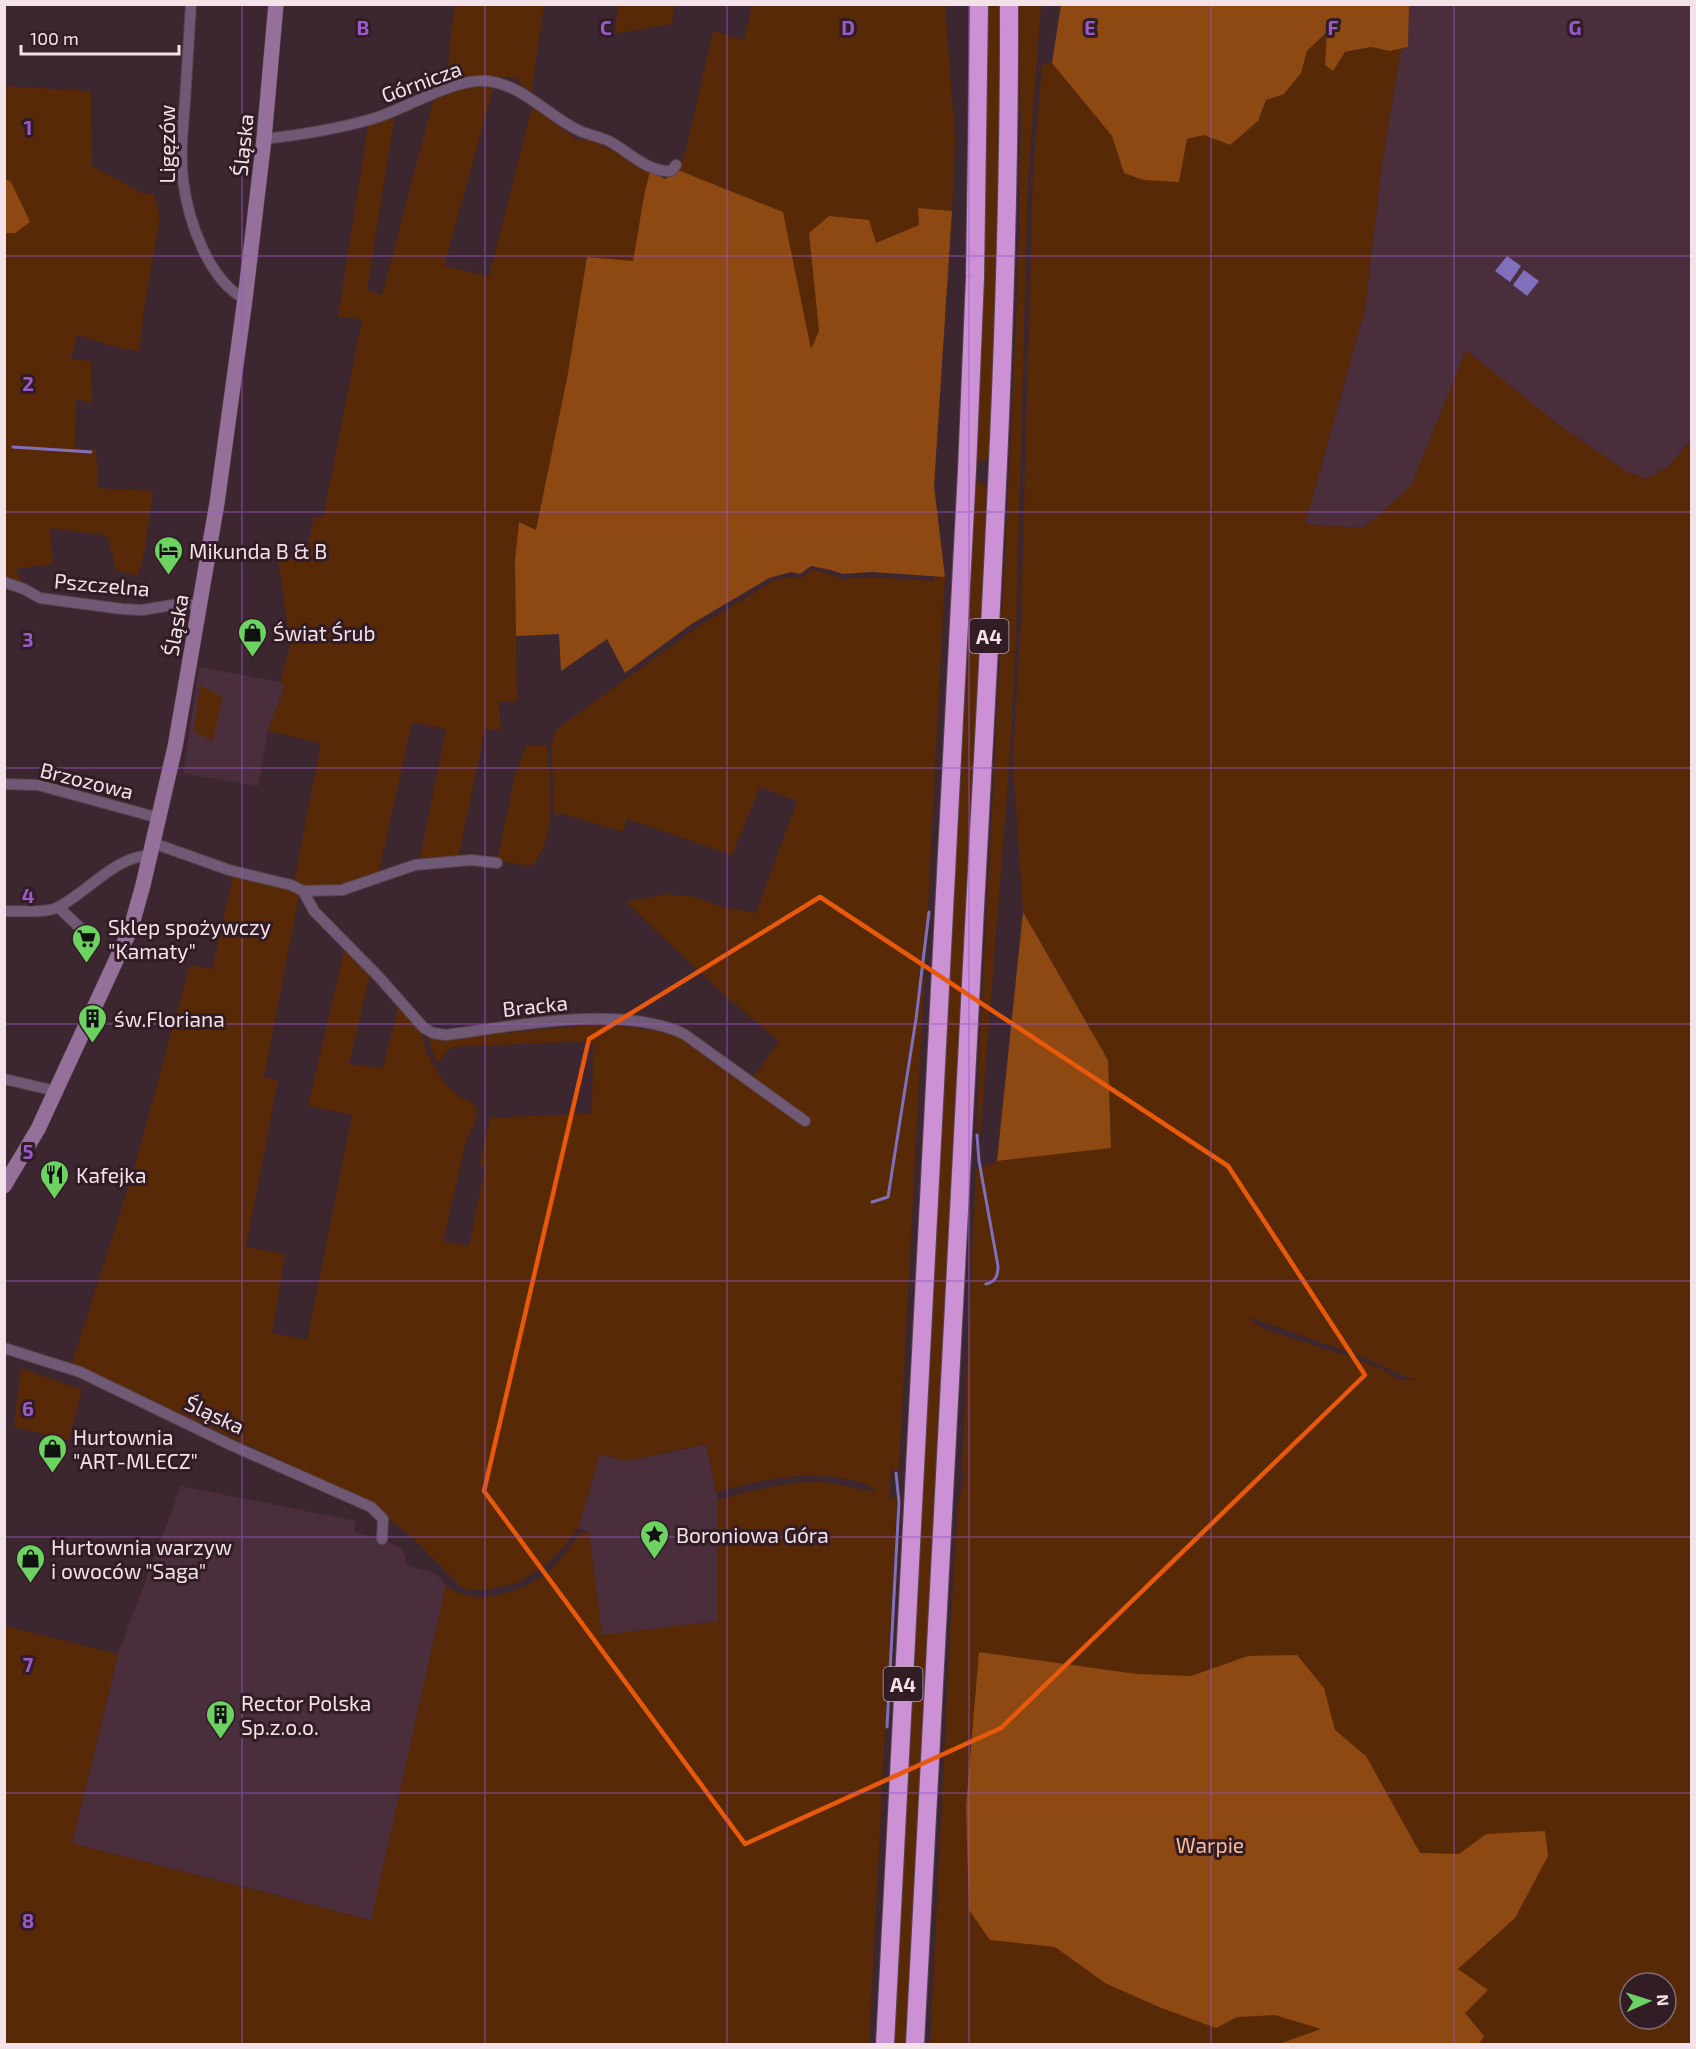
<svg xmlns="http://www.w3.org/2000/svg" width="1696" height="2049" viewBox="0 0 1696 2049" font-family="'Exo 2',sans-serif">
<rect width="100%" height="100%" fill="#3c262f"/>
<path fill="#4a2e3b" d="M1409 5H1691V440L1668 467 1646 479 1624 470 1556 423 1466 351 1411 486 1364 528 1305 524 1365 309 1382 163 1401 49 1408 46Z
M199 667 280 682 285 686 268 731 258 786 183 773Z
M706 1444 718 1500 719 1621 602 1635 589 1532 578 1528 600 1454 639 1459Z
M181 1486 356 1521 354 1532 382 1539 403 1549 407 1566 435 1573 446 1585 372 1920 72 1843 118 1654Z"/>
<path fill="#582906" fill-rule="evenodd" d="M454 5H544L531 93 523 87 517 78 480 75 446 86Z
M618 5H674L672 24 615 34Z
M752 5H945L955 139 952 211 919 208V225L875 244 809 233 819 331 811 350 783 212 678 170 685 154 713 31 744 40Z
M985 5H1001V162L991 454 982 462 978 461 974 452Z
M1018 5H1041L1028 181 1016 633 1009 768 980 1136 977 1134 980 1037C990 856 999 674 1008 493 1016 330 1025 167 1018 5Z
M1327 32 1325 65 1333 71 1345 53 1371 47 1390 51 1401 49 1382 163 1365 309 1305 524 1364 528 1411 486 1466 350 1556 423 1624 470 1646 479 1668 467 1691 440V2044H930L950 1633 958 1502 964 1479 962 1467 976 1170 997 1161 1111 1148 1108 1060 1023 912 1013 761 1021 620 1033 173 1042 65 1052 63 1112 136 1124 173 1179 182 1187 139 1204 135 1230 145 1258 121 1266 100 1284 94 1301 73 1307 51ZM1246 1316 1363 1357 1400 1374 1417 1380H1399L1383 1370 1362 1361 1264 1329ZM1630 1983H1666V2019H1630Z
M477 85 494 86 444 266 489 276 532 107 576 139 592 141 619 154 650 171 644 196 633 261 587 257 568 373 536 530 520 522 515 560 517 701H499L501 729 485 730 458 859 419 863 446 729 412 722 378 876 343 888 299 885 294 882 321 743 268 731 285 686 280 682 290 646 278 556 305 561 314 517 323 518 362 319 338 317 368 125 395 113 367 290 382 295 434 97Z
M4 86 91 91 92 166 144 194H154L160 218 146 296 139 351 119 348 77 335 71 359 91 361 92 403 76 399 75 448 96 450 98 488 153 491 145 549 138 576 116 570 108 537 97 534 50 528 53 564 15 569 25 586 5 580Z
M981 481 989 490 908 2044H892L972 491 977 483Z
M812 570 826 573 842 579 872 577 934 581 935 576H945L899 1469H891L889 1496 897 1499 869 2044H5V1626L118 1654 72 1843 371 1920 446 1585C474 1609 520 1593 547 1573 560 1563 570 1546 580 1533L589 1532 602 1635 718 1621V1500C752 1491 785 1481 820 1482 839 1483 858 1490 876 1492 871 1484 857 1481 847 1479 798 1470 763 1480 716 1492L706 1444 627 1461 600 1454 578 1528 563 1548 543 1567 517 1583 484 1590 465 1589 459 1585 414 1539 387 1517 377 1505 72 1363 131 1179 190 965 212 969 233 876 289 888 299 895 264 1077 278 1080 246 1247 285 1254 272 1333 307 1340 352 1115 308 1106 345 947 370 974 349 1064 383 1068 399 1004 421 1030 426 1051 443 1081 458 1096 472 1103 477 1109 476 1120 466 1141 443 1241 469 1246 485 1168 479 1165 490 1118 592 1113 593 1041 451 1047 438 1063 432 1051 428 1034 451 1038 590 1025H618L672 1034 678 1038 685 1031 753 1078 779 1041 723 994 626 902 666 894 696 897 719 906 756 913 797 801 760 787 732 855 627 819 623 832 560 813 555 816 551 745 557 729 699 626 775 580 791 577 801 578Z
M200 685 222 697 213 741 194 732Z
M526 746H547C549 785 559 833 532 866L497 861 515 775Z
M21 1368 82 1390 69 1440 14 1427Z"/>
<path fill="#8e4812" d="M1061 5H1409L1408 47 1390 51 1371 47 1345 52 1333 71 1325 65 1327 32 1307 51 1301 73 1284 94 1266 100 1258 121 1230 145 1204 135 1187 139 1179 182 1144 180 1124 173 1112 136 1052 63Z
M678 170 783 212 811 349 819 331 809 233 829 216 869 220 876 243 919 225 918 208 952 211 934 486 945 577 871 572 843 574 831 570 811 566 800 574 791 572 769 578 690 625 625 673 607 639 561 671 559 634 516 636 515 560 519 522 536 530 568 373 587 257 633 261 644 196 650 171 665 179Z
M5 179 11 182 30 222 15 233H5Z
M1023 912 1108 1060 1111 1148 997 1161Z
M979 1652 1137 1674 1191 1676 1248 1656 1297 1655 1324 1688 1335 1730 1366 1756 1420 1853 1459 1854 1486 1834 1545 1831 1548 1856 1515 1918 1458 1969 1488 1990 1465 2013 1484 2036 1479 2044H1279L1321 2029 1275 2015 1237 2017 1216 2028 1159 2007 1105 1983 1055 1947 990 1940 969 1910 966 1807Z"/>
<path fill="#8070bb" d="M1507 256 1521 266 1510 282 1495 271Z
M1524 270 1539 281 1527 296 1513 285Z"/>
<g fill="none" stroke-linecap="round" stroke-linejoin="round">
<path stroke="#8070bb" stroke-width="3" d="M13 447 91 452
M977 1135 979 1161 998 1266C998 1275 996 1282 986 1284
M872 1202 888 1197 916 1019 929 912
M887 1727 899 1502 896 1473"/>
<defs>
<path id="street" d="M191 4C189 37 187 69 185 101 183 127 180 154 183 180 188 220 208 280 245 299
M264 139C300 135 337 129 372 119 404 110 455 77 488 81 525 86 549 117 580 131 591 136 604 137 614 144 632 155 649 172 671 171L676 165
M4 582 24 589 40 598 122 609 142 610 179 604 200 605
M4 784 38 785 159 818
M153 843 229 870 291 885 303 891 314 911 378 976 424 1028 433 1033 446 1035C514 1026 621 1004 684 1034L805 1121
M303 891 342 890 415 865 471 860 497 863
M58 907 90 937 95 938
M4 911C18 911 44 913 56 908 85 895 117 854 150 856
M4 1079 56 1091
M4 1348 80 1372 233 1446 371 1507 383 1519 382 1539"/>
<path id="secondary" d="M4 1186 38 1129 131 928 143 885 175 747 217 503 245 299 264 139 276 4"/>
<path id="highway" d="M885 2044 967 470 975 277 979 4
M915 2044C934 1672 954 1300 974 927 990 620 1010 312 1009 4"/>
</defs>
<use href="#street" stroke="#59444d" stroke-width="12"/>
<use href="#secondary" stroke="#59444d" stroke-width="16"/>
<use href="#highway" stroke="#59444d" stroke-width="20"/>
<use href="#street" stroke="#705974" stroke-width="10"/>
<use href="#secondary" stroke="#95709b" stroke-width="15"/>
<use href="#highway" stroke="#cc91d4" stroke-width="18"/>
</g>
<path fill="none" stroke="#e8590c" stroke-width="4.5" stroke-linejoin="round" d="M820 897 1228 1166 1365 1375 1001 1728 745 1844 484 1491 589 1039Z"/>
<path fill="none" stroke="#995aca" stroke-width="1.5" stroke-opacity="0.55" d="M242 4V2044M485 4V2044M727 4V2044M969 4V2044M1211 4V2044M1454 4V2044M4 256H1692M4 512H1692M4 768H1692M4 1024H1692M4 1281H1692M4 1537H1692M4 1793H1692"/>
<defs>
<symbol id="hotel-pin" viewBox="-11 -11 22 30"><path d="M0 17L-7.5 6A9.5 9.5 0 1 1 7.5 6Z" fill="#6cd362" stroke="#321c26"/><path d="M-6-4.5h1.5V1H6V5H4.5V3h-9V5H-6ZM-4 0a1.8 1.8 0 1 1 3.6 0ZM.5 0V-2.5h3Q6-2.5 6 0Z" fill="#111"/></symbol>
<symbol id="shop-pin" viewBox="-11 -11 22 30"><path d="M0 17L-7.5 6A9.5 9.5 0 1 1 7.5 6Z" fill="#6cd362" stroke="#321c26"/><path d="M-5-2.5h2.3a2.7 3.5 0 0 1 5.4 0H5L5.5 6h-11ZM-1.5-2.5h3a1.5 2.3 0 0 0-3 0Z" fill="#111"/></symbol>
<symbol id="supermarket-pin" viewBox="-11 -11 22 30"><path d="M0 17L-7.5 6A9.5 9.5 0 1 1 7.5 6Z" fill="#6cd362" stroke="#321c26"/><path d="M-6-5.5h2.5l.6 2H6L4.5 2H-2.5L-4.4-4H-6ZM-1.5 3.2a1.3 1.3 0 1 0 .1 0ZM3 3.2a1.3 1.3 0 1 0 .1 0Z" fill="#111"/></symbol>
<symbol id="building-pin" viewBox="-11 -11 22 30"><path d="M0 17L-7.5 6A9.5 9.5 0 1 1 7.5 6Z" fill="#6cd362" stroke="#321c26"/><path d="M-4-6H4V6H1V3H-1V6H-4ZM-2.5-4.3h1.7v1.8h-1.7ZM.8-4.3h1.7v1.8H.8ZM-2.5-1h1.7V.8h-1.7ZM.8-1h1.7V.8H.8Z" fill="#111"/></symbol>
<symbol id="restaurant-pin" viewBox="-11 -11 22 30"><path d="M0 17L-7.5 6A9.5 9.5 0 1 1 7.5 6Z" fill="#6cd362" stroke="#321c26"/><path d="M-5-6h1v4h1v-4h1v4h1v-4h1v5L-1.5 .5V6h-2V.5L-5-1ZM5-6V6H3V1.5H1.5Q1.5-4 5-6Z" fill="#111"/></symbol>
<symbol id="sight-pin" viewBox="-11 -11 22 30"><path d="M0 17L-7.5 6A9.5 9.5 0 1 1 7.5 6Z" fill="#6cd362" stroke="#321c26"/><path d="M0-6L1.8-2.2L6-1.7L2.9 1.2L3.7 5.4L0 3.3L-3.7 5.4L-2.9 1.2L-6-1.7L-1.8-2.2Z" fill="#111"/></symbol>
</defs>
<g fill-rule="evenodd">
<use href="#hotel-pin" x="152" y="534" width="33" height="45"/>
<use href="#shop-pin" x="236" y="616" width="33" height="45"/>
<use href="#supermarket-pin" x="70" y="922" width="33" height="45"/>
<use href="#building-pin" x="76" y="1002" width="33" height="45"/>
<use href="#restaurant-pin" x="38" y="1158" width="33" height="45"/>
<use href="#shop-pin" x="36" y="1432" width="33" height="45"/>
<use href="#sight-pin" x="638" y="1518" width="33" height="45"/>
<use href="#shop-pin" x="14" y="1542" width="33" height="45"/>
<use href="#building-pin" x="204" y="1698" width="33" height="45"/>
</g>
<g text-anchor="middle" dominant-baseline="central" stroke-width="6" stroke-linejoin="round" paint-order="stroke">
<g fill="#321c26" stroke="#b9a7ae" stroke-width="1.5">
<rect x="969.5" y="619" width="39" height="34" rx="4.5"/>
<rect x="883.5" y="1667" width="39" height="34" rx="4.5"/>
</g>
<g font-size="20" font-weight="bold" fill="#f3e3e9">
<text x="989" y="636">A4</text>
<text x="903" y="1684">A4</text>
</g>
<g font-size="21" fill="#f3e3e9" stroke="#321c26">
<text transform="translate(421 81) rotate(-20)">Górnicza</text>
<text transform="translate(166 144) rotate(-90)">Ligęzów</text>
<text transform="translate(242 145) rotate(-84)">Śląska</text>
<text transform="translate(102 584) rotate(5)">Pszczelna</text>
<text transform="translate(175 625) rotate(-80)">Śląska</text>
<text transform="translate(87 780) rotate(14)">Brzozowa</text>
<text transform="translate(535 1005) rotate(-6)">Bracka</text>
<text transform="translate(215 1414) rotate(25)">Śląska</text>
</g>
<g font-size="21" fill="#f3e3e9" stroke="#321c26" text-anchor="start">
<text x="189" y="550">Mikunda B &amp; B</text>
<text x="273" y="632">Świat Śrub</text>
<text x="108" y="926">Sklep spożywczy<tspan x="108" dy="24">"Kamaty"</tspan></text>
<text x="114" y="1018">św.Floriana</text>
<text x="76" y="1174">Kafejka</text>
<text x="73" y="1436">Hurtownia<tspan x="73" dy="24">"ART-MLECZ"</tspan></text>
<text x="676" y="1534">Boroniowa Góra</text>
<text x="51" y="1546">Hurtownia warzyw<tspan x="51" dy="24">i owoców "Saga"</tspan></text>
<text x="241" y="1702">Rector Polska<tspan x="241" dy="24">Sp.z.o.o.</tspan></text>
</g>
<g font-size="21" fill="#f9bc97" stroke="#321c26">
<text x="1210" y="1844">Warpie</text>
</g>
</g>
<g font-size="20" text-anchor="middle" font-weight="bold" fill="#995aca" stroke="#321c26" stroke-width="6" stroke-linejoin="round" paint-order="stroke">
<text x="363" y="35">B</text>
<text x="606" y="35">C</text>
<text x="848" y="35">D</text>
<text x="1090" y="35">E</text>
<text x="1333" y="35">F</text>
<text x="1575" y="35">G</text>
<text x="28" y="135">1</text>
<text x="28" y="391">2</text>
<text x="28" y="647">3</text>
<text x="28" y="903">4</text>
<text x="28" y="1159">5</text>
<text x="28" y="1416">6</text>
<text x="28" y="1672">7</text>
<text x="28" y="1928">8</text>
</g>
<rect width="1696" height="2049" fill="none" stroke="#f3e3e9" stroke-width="12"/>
<g transform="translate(1648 2001) rotate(87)"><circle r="28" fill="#321c26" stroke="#7f6c74" stroke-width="1.5"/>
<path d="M0-4.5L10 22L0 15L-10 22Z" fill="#6cd362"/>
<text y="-9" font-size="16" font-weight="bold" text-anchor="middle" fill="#f3e3e9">N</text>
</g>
<path d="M21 45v9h158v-9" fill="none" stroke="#f3e3e9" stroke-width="3"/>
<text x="30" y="45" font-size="18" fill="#f3e3e9" stroke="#321c26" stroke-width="4.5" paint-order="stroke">100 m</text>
</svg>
